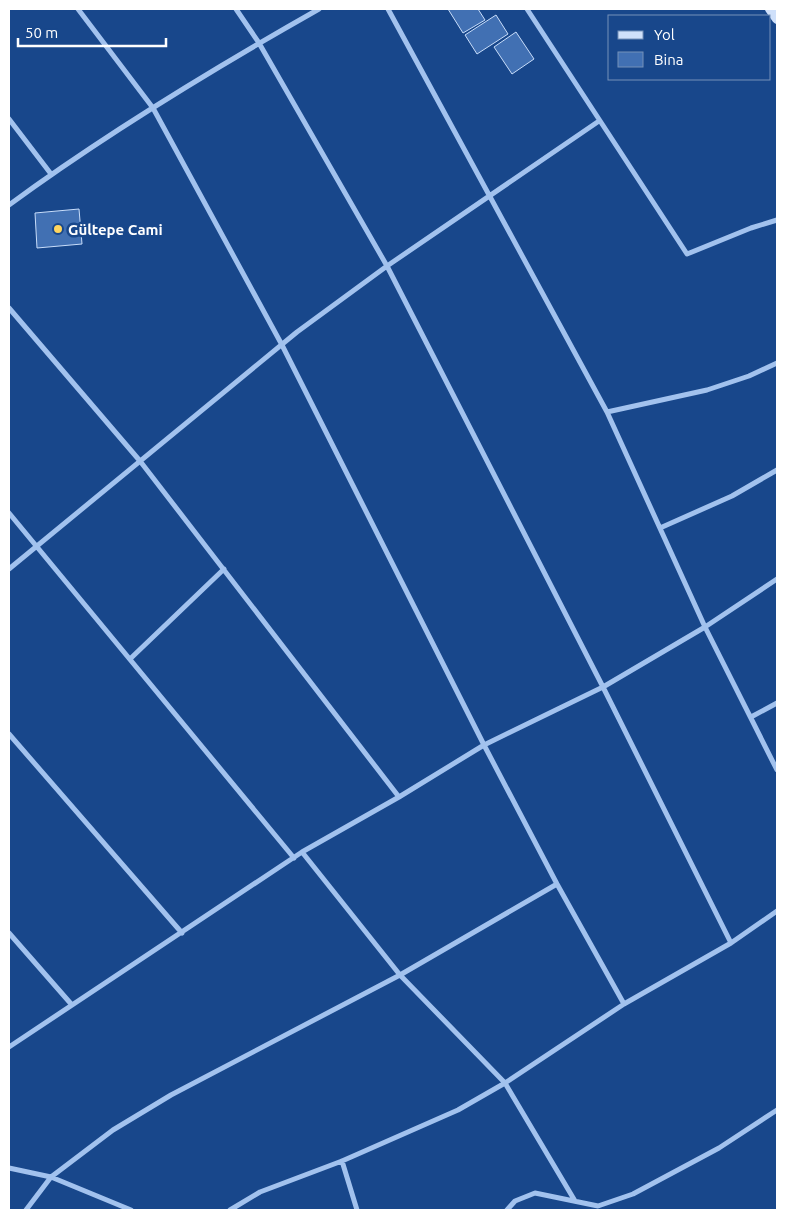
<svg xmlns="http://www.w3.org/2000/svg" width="786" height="1219" viewBox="0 0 786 1219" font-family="Ubuntu,sans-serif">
<rect width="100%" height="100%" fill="#18478b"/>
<path fill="#4170b3" stroke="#c8ddfa" d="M448 9H478L485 20 463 33Z
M496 15 508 34 477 54 465 35Z
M516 32 534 59 512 74 494 47Z
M79 209 82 244 37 248 35 213Z"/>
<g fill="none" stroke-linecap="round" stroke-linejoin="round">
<path stroke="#a2c2ee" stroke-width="5" d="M78 9 153 108 282 345 484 745 557 884 624 1004
M236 9 259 43 387 266 603 687 731 943
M388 9 607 412 705 627 777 770
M527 9 687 254 751 228 777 220
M9 119 51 174
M9 205C107 133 213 69 319 9
M9 308 140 461 399 797
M607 412 707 390 749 376 777 363
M9 513 294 858
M660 528 732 496 777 470
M9 569 297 332 387 266 599 121
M130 659 224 569
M751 717 777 703
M9 734 182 933
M302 852 400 975 505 1083 575 1201
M9 933 72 1005
M9 1047 302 852 399 797 484 745 603 687 705 627 777 579
M342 1161 357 1210
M9 1168 51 1177 131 1210
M26 1210 51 1177 113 1130 171 1095 400 975 557 884
M230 1210 260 1192 342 1161 458 1110 505 1083 624 1004 731 943 777 911
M507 1210 515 1201 535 1193 598 1206 633 1194 719 1148 777 1110"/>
<path stroke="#cfe0fa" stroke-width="10" d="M770 9 777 19"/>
</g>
<circle fill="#ffd55f" stroke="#18478b" stroke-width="2" cx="58" cy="229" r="5"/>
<g text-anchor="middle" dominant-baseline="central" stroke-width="5" stroke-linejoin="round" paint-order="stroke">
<g font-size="15" font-weight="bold" fill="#fff" stroke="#18478b" text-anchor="start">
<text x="68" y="229">Gültepe Cami</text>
</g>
</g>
<rect width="786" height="1219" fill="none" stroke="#ffffff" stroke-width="20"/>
<rect x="608" y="15" width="162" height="65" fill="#18478b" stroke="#7491b9"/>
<rect x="618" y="31" width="25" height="8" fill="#cfe0fa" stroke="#7491b9"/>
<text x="654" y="40" font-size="15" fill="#ffffff">Yol</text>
<rect x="618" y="52" width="25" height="15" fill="#4170b3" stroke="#7491b9"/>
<text x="654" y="65" font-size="15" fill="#ffffff">Bina</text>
<path d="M18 38v8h148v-8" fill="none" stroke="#ffffff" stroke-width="2.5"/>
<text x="25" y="38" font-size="15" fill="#ffffff" stroke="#18478b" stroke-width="4" paint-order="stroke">50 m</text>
</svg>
